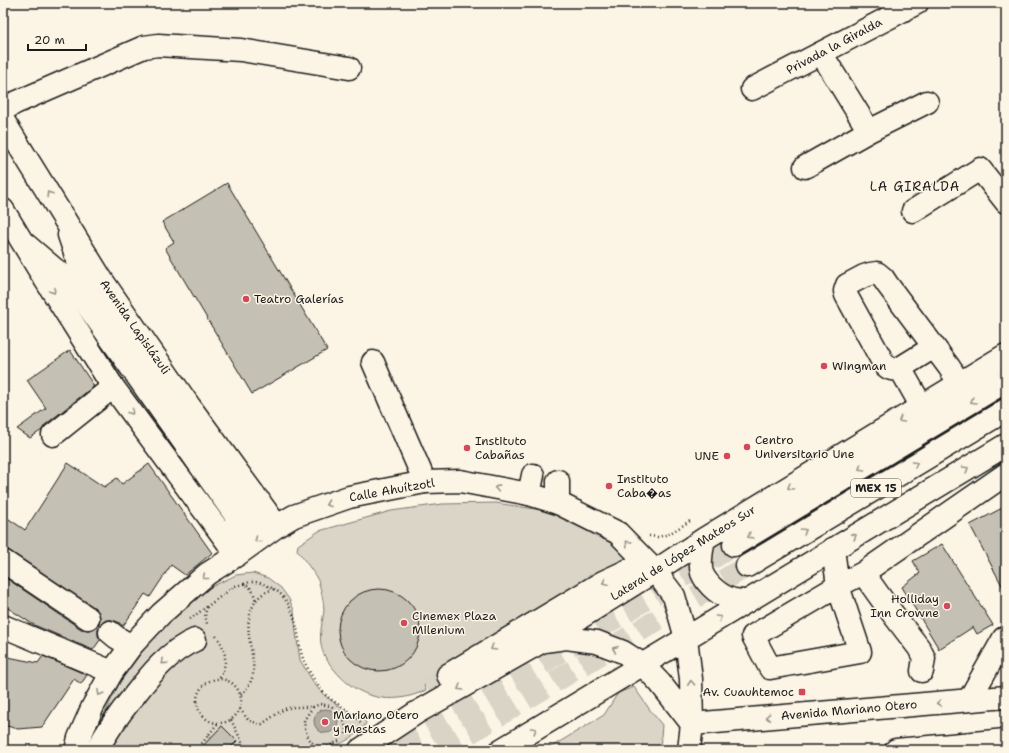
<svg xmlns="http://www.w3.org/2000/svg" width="1009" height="753" viewBox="0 0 1009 753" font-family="'Shantell Sans',sans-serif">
<rect width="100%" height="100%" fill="#fcf5e5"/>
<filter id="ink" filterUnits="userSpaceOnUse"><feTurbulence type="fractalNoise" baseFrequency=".025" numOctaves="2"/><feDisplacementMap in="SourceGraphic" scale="8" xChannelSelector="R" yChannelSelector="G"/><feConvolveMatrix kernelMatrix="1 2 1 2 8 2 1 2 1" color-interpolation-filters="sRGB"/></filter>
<g filter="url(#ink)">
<path fill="#dbd5c8" stroke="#7c7872" d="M496 503 548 511 600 535 621 550 626 558 627 563 427 682 424 686 426 690C391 707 356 698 333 668 327 661 322 653 321 644 319 634 323 620 324 610 324 602 321 591 319 583 317 576 302 557 297 550L298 545 319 531 391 511 442 504Z
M253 573 268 578 281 588 289 599 294 610 296 633 300 660 315 685 325 696 343 709 364 719 366 723C362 734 337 746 327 750H101L94 735 121 680 148 644 165 625 207 589 236 575Z
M634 687 650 710 662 725 660 749 657 750H546L604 715 618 693Z"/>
<path fill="#b0aba1" stroke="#75726c" d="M314 721a12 12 0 1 1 24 0a12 12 0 1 1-24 0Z"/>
<path fill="#c4c0b3" stroke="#1c1c1c" d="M227 183 327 350 252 394 165 248 174 242 162 222Z
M70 350 94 386 45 425 42 430 30 438 17 429 46 408 27 380Z
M68 463 104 487 117 478 122 484 149 464 212 553 185 575 171 565 150 597 145 594 123 626 118 622 112 620H106L101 624 98 630V636L101 640H100L93 650 34 625 3 605V576L81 629 88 630 93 629 99 625 100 618 99 613 95 608 10 551 3 549V515L25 530Z
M1006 506V593L970 525Z
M942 544 993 625 977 634 973 627 939 649 902 587 920 573 913 561Z
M338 630a41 41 0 1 1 82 0a41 41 0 1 1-82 0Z
M3 656 38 663 43 656 87 675 81 684 74 679 42 727 18 729 3 725Z
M222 726 237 741 228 750H199Z"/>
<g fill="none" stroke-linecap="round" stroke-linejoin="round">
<path stroke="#dad4c7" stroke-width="22" stroke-dasharray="22 11" stroke-linecap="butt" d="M426 687 448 675"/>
<path stroke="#dad4c7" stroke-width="22" stroke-dasharray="22 11" stroke-linecap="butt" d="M401 750 734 545
M441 750 747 566"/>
<defs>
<path id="minor" d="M821 53 869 131 927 102
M752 89 917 3
M3 110 15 103 144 47 158 45 241 50 349 68
M805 167 869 131
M913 211 980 169 1006 202
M25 244 72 284 238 519 248 511 83 276 69 235
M934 347 900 368C893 370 889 370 884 364L846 295 845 291 847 285 864 276 870 274 877 273 883 278 887 284 949 367 960 384
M373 362 425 482
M900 368 922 407
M53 435 113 387
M558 481V503
M529 494 533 475
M833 549 838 586 860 652 770 668 753 636 838 586 863 573 1006 474
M3 561 88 618
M863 573 883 601 919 648 924 658 922 671
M3 626 112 672
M110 632 116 637 131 646
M448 675 603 582 631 569 655 571
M969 700 1004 638
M97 750C107 731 119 714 133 697 150 675 169 651 195 640"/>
<path id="major" d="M3 120 102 280 190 407 277 526
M3 210 38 268 113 387 237 555
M219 530C224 531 230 532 235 531 249 529 259 516 260 502
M704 539C702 549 699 563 702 573 707 585 722 598 735 600 739 601 743 601 748 601
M734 545 1006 381
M747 566 1006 410
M544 641 566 638 597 642 623 652 642 664 660 683 692 724 1006 697
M76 750 79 738 93 706 112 672 131 646 161 614 207 574 237 555 277 526 294 516 349 497 425 482 460 481 529 494 558 503 618 533 655 571 674 596 686 638 691 679 692 724 689 750
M360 750 416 713 543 641 655 571 704 539 1006 355
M501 750 1006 445
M896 750 1006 740"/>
</defs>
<use href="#minor" stroke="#1c1c1c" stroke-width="25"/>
<use href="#major" stroke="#1c1c1c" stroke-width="25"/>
<path stroke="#1c1c1c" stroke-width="2.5" stroke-dasharray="1 3" stroke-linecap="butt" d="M649 536 658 537 669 534 690 521
M274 589C291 600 296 620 299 640 300 647 301 655 304 661 309 672 319 689 328 697 339 706 353 712 362 724
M207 607 205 614 207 624
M190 619 235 586 244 584C253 588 253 592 256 601
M216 636C227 649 228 664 219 679
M197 701a22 22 0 1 1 44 0a22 22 0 1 1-44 0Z
M241 695C247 688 251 684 253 674 254 668 253 661 252 655 249 636 245 622 254 604 258 596 266 591 274 589 264 584 255 579 244 584
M313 707 304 720C305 734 309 743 322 749
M240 709 249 721 262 724 284 709 294 707H313L320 704 331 706 342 714 346 728V735
M231 720 244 746 245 750
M197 750 217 724
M320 750 341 740"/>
<use href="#minor" stroke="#fcf5e5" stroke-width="22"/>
<use href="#major" stroke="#fcf5e5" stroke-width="22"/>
</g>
<defs><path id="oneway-chevron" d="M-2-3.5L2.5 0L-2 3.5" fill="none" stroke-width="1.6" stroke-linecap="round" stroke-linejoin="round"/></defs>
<g stroke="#97938b">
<use href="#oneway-chevron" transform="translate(49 194) rotate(-122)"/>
<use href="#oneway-chevron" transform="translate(53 291) rotate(58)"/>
<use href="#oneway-chevron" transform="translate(973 401) rotate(149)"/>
<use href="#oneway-chevron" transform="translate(131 412) rotate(54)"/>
<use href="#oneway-chevron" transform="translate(901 420) rotate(149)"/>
<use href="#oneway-chevron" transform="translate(915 464) rotate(-31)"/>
<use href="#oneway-chevron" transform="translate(861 468) rotate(149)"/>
<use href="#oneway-chevron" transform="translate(966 469) rotate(-31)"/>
<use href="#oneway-chevron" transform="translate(790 487) rotate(149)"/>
<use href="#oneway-chevron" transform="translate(497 488) rotate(-169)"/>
<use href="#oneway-chevron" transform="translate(328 504) rotate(160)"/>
<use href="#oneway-chevron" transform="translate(804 531) rotate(-31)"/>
<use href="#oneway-chevron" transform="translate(750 536) rotate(149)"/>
<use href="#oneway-chevron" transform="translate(854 536) rotate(-31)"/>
<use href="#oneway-chevron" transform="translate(257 540) rotate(144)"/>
<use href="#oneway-chevron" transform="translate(628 543) rotate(-134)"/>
<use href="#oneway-chevron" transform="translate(205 577) rotate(141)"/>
<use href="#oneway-chevron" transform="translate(605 582) rotate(153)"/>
<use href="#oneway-chevron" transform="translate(719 618) rotate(-31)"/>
<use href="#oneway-chevron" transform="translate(493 648) rotate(149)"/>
<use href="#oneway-chevron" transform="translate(615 649) rotate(-158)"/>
<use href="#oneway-chevron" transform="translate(164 662) rotate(138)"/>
<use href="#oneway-chevron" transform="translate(691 683) rotate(-93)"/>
<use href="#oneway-chevron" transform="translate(460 688) rotate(150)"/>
<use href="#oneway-chevron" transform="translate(100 693) rotate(119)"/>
<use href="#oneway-chevron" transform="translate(939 703) rotate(175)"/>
<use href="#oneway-chevron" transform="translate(768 717) rotate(175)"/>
<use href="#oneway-chevron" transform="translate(534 730) rotate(-31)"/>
</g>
</g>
<g fill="#d1495b" stroke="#fcf5e5" stroke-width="1.5">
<circle cx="246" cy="299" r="4"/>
<circle cx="824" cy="366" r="4"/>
<circle cx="747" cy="447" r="4"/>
<circle cx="467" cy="448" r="4"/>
<circle cx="727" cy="456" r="4"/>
<circle cx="609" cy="486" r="4"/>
<circle cx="947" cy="606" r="4"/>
<circle cx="404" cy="623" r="4"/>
<rect x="798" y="688" width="8" height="8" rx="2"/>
<circle cx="325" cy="722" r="4"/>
</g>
<g text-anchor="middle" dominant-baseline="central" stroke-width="3" stroke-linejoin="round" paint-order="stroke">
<rect fill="#fcf5e5" stroke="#5f5d58" stroke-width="1" x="851" y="479" width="50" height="18" rx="3"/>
<g font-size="11" font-weight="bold" fill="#1c1c1c">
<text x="876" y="488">MEX 15</text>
</g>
<g font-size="12" fill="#1c1c1c" stroke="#fcf5e5">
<text transform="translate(834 46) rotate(-28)">Privada la Giralda</text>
<text transform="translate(135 327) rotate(55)">Avenida Lapislázuli</text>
<text transform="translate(392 490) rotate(-10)">Calle Ahuítzotl</text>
<text transform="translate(683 553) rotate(-32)">Lateral de López Mateos Sur</text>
<text transform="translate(849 710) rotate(-5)">Avenida Mariano Otero</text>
</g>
<g font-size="12" fill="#1c1c1c" stroke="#fcf5e5" text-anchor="start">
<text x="254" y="299">Teatro Galerías</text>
<text x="832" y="366">Wingman</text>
<text x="755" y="440">Centro<tspan x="755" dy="14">Universitario Une</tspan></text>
<text x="475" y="441">Instituto<tspan x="475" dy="14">Cabañas</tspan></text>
<text x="719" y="456" text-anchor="end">UNE</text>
<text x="617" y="479">Instituto<tspan x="617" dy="14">Caba�as</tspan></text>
<text x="939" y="599" text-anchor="end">Holliday<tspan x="939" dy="14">Inn Crowne</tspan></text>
<text x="412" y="616">Cinemex Plaza<tspan x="412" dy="14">Milenium</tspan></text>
<text x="794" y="692" text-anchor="end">Av. Cuauhtemoc</text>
<text x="333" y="715">Mariano Otero<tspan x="333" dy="14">y Mestas</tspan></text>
</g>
<g font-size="13" letter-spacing="1" fill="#1c1c1c" stroke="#fcf5e5">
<text x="915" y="186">LA GIRALDA</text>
</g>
</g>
<rect width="1009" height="753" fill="none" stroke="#fcf5e5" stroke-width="16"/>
<rect x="8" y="8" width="993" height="737" fill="none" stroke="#1c1c1c" stroke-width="1.5" filter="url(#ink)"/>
<path d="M28 44v6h58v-6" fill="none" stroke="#1c1c1c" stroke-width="2"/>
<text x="34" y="44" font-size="12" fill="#1c1c1c" stroke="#fcf5e5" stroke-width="3" paint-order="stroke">20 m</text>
</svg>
